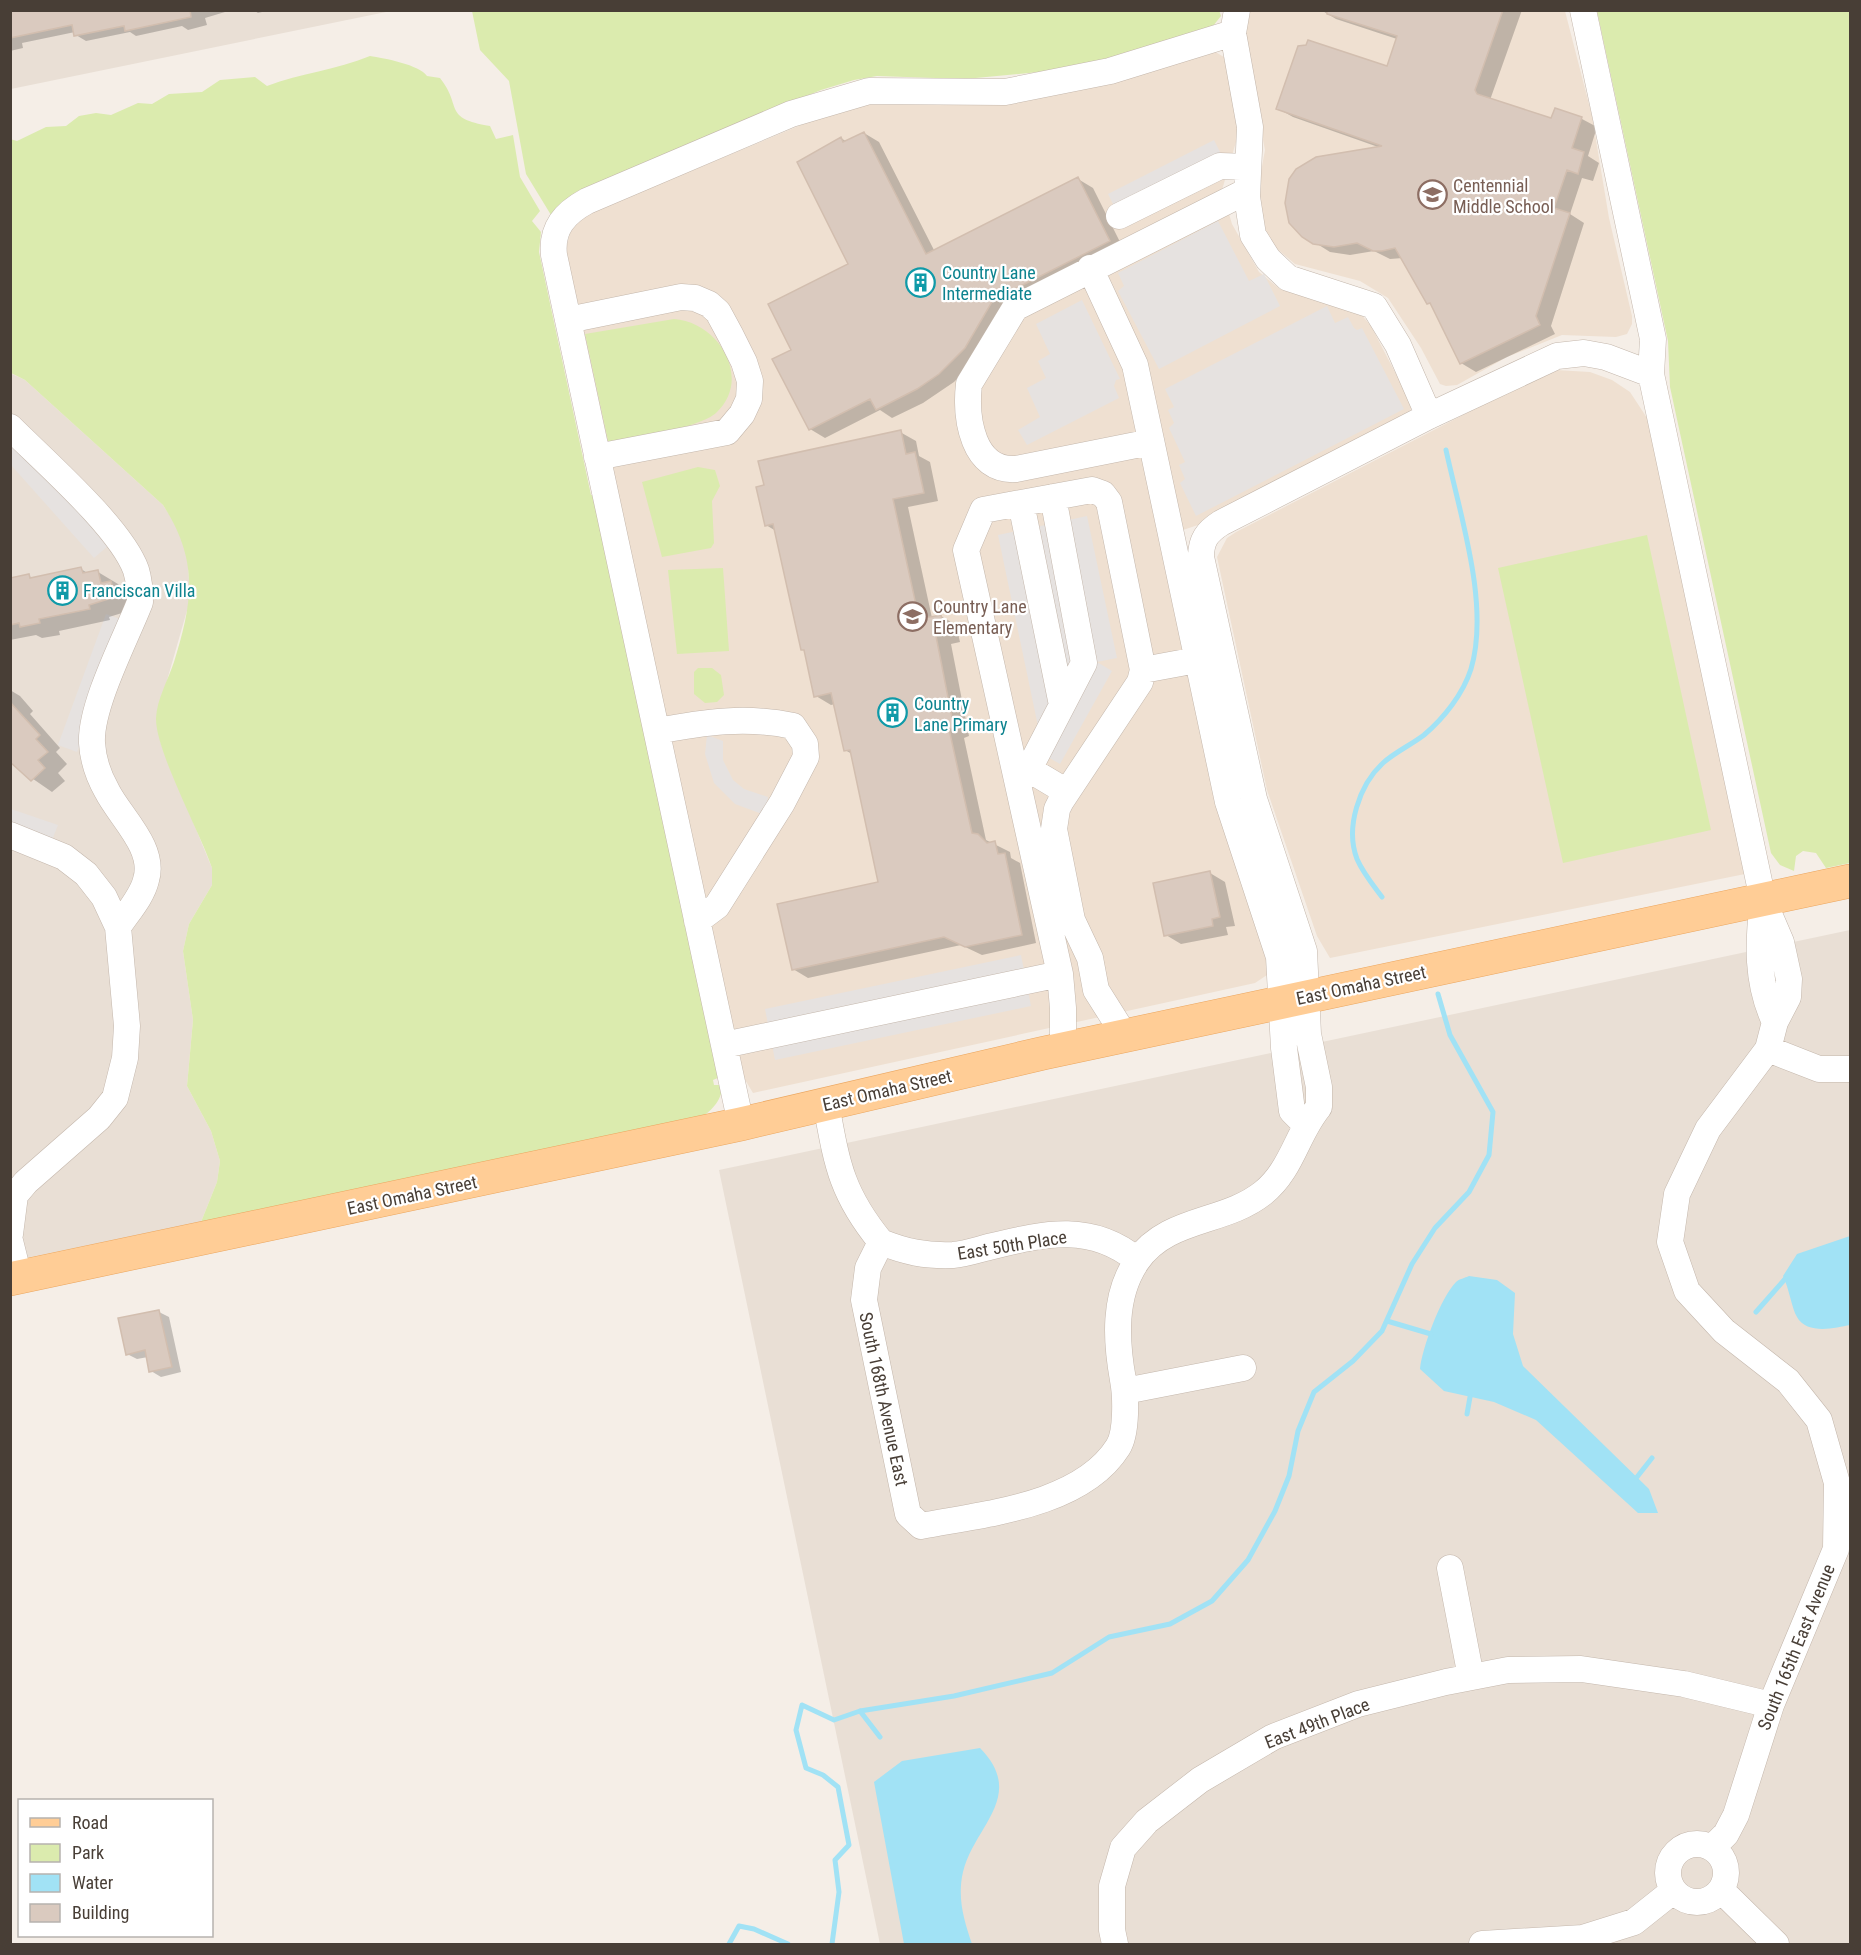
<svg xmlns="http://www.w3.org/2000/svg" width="1861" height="1955" viewBox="0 0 1861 1955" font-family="'Roboto Condensed',sans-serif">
<rect width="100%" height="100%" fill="#f5eee7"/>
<path fill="#e9dfd5" d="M11 11H391L11 89Z
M10 373 25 380 163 505 180 531 188 561 190 600 156 719 161 744 212 868V885L189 924 183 951 193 1020 187 1086 211 1131 220 1161 217 1182 201 1222 11 1261Z
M1850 930V1944H880L719 1170Z"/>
<path fill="#efe0d1" d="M1245 11H1565L1592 116 1609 218 1632 316V324L1627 334 1616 337 1562 335 1507 357 1457 385 1446 386 1440 384 1421 348 1388 298 1360 281 1295 264 1269 242 1259 213 1260 177 1265 150 1243 40Z
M1214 51 1227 59 1238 135 1222 190 1232 224 1259 272 1280 289 1337 302 1360 313 1371 326 1412 405 1410 412 1201 524 1162 537 1269 955 1267 975 1255 983 753 1093 744 1078 704 894 566 249 570 233 581 218 595 211 854 103 1133 77Z
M1556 370 1590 372 1612 380 1630 392 1649 421 1745 874 1330 958 1317 936 1267 790 1217 557 1227 538 1236 532 1533 379Z"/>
<path fill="#dbebae" d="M1219 10 1221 16 1213 26 1101 61 1049 71 965 79 877 76 854 80 821 90 576 192 554 215H551L526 174 509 81 480 50 472 11Z
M1597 11H1850V863L1826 868 1816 853 1803 851 1796 856 1794 871 1780 865 1771 853 1670 387 1668 341Z
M370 56C384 58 420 65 427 76L440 78C463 107 442 118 490 126L496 139 513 135 520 177 540 211 532 221 541 232 539 252 591 495H595L720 1077 713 1080 714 1085H722C723 1100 710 1112 699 1119L201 1222 217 1182 220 1161 211 1131 187 1086 193 1020 183 951 189 924 212 885V868C200 832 155 750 156 718 157 699 168 680 174 662 193 601 199 561 163 505L25 380 11 373 10 139 17 141 46 127 66 126 79 116 96 113 111 115 138 103 152 104 169 94 202 92 220 80 255 77 267 86C301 73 336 70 370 56Z
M674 319C719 322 753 379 716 413 701 427 629 441 608 441L585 334Z
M698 467 715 470 720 486 712 501 714 543 711 548 662 557 642 482Z
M1647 535 1711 830 1563 863 1498 568Z
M723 568 729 651 677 654 668 570Z
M698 668H712L721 675 724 695 717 702 705 703 694 694V672Z"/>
<path fill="#e6e2e0" d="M1214 140 1221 154 1115 208 1108 194Z
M1218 221 1249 281 1264 274 1280 306 1159 369 1118 291 1124 286 1118 273Z
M1082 300 1120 379 1116 380 1114 386 1119 398 1027 445 1018 430 1040 417 1027 388 1046 378 1038 361 1050 354 1036 324Z
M1327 306 1335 323 1348 317 1354 328 1357 330 1362 328 1404 409 1196 516 1180 483 1185 479 1179 465 1185 462 1169 428 1174 423 1168 410 1174 407 1165 389Z
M17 442 109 545 94 558 11 465 10 448Z
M1087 516 1117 658 1097 662 1112 671 1060 764 1044 755 998 535Z
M106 614 125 621 77 752 58 745Z
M707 735 723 741V760L733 780 744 789 768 797 765 815 735 804 714 783 705 754Z
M11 809 58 825 52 840 11 826Z
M1021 955 1031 1006 775 1060 765 1009Z"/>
<path fill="#a1e2f5" d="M1850 1236V1325C1835 1328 1807 1335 1797 1317 1792 1309 1789 1288 1783 1276L1797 1254Z
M1469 1276 1497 1280 1515 1293 1513 1334 1523 1366 1649 1489 1658 1513H1638L1536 1420 1494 1402 1444 1391 1420 1369C1422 1348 1441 1297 1456 1282 1459 1279 1465 1278 1469 1276Z
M980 1748C1027 1796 974 1826 963 1872 957 1898 964 1920 972 1944H904L874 1782 902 1761Z"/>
<path fill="#0003" d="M10 10H224L225 12 205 18 207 25 188 30 182 26 136 36 130 32 86 41 76 35 75 32 22 43 23 48 10 51Z
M253 10H270L258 13Z
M1321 10H1522L1490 100 1552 120 1556 110 1582 119 1597 127 1588 156 1599 163 1593 181 1582 178 1570 214 1584 223 1551 326 1555 334 1476 372 1461 363 1432 305 1428 303 1403 258 1390 259 1374 251 1350 255 1330 252 1303 235 1290 222 1286 208 1290 180 1304 164 1317 158 1381 148 1293 117 1277 108 1388 68 1397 39 1336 19Z
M864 133 879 142 935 252 1078 179 1093 188 1124 250 1008 308 980 356 954 382 923 403 892 418 880 410 825 438 810 429 793 350 850 265 841 138 847 142Z
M900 432 916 441 919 456 930 462 938 501 908 507 932 618 941 616 956 625 960 642 951 644 969 736 964 738 986 840 1010 852 1011 858 1020 863 1036 943 982 955 961 945 808 978 793 969 880 883 852 754 845 750 835 704 831 705 816 696 806 651 802 649 776 531 766 525Z
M81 569 89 574 98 572 118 584 132 594 135 609 109 617 110 620 59 631 60 635 42 638 36 635 10 640V584L29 576 34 579Z
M10 690 20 696 33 711 30 714 60 748 56 752 67 764 58 773 65 781 52 792 10 763Z
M1210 873 1225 882 1235 926 1226 927 1228 935 1181 944 1166 935Z
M159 1312 169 1317 181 1372 161 1377 151 1371 148 1357 137 1359 127 1354Z"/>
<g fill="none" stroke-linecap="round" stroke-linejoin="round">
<path stroke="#a1e2f5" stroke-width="5" d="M1382 897C1373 885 1363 873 1357 859 1345 828 1359 785 1383 763 1395 752 1411 745 1424 735 1444 718 1463 694 1471 669 1490 605 1460 515 1446 450
M1756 1312 1785 1279
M1387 1321 1431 1334
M1467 1414 1470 1397
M1637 1477 1652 1458
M860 1711 880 1737
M729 1944 739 1926 754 1929 788 1944
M832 1944 839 1892 835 1860 849 1845 838 1787 823 1775 806 1768 796 1730 802 1705 834 1720 860 1711 954 1696 1052 1673 1109 1637 1170 1624 1212 1601 1248 1560 1275 1511 1289 1476 1298 1431 1314 1392 1353 1361 1382 1331 1412 1264 1435 1228 1469 1192 1489 1155 1493 1112 1450 1035 1438 994"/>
</g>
<path fill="#dacabf" stroke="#d2beaf" stroke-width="1.5" d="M10 10H190L191 17 125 31 124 26 74 36 72 25 10 38Z
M1327 10H1503L1475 90 1477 94 1551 118 1555 108 1582 117 1572 148 1584 152 1578 174 1567 170 1554 208 1570 213 1536 316 1540 325 1460 364 1430 303 1427 304 1395 248 1382 251H1373L1357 243 1334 247 1313 244 1302 237 1289 223 1285 203 1289 179 1296 169 1316 157 1382 146 1276 109 1298 46 1306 45 1308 40 1387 66 1397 36 1327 14Z
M864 132 926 254 1078 177 1110 241 993 300 965 348 939 374 917 389 876 410 870 399 809 430 772 359 791 350 768 304 848 264 797 162 841 137 843 142Z
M901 430 906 454 915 452 924 493 893 499 919 619 941 615 945 634 936 636 954 728 949 729 972 833 978 834 987 843 995 841 998 854 1005 853 1022 935 965 947 944 937 792 970 777 904 878 882 850 750 844 751 831 693 814 697 804 650H801L773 524 765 526 756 487 764 485 758 461Z
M81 567 83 573 98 570 101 583 111 581 115 597 89 605 90 609 39 619 40 623 20 627 19 623 10 625V578L29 574 30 578Z
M10 702 40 735 36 739 48 752 38 760 45 768 31 781 10 762Z
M1210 871 1220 917 1212 919 1213 926 1164 936 1153 883Z
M159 1310 172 1367 149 1372 145 1350 126 1355 118 1318Z"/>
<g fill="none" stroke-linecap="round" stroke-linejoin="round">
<defs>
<path id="minor" d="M1237 10 1233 33 1250 127 1247 197 1253 235 1268 259 1288 278 1374 306 1398 345 1429 416
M1583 10 1653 339 1651 374 1763 900 1781 942 1789 979 1788 997 1775 1022 1768 1049 1708 1129 1677 1194 1670 1242 1687 1291 1724 1331 1788 1381 1819 1420 1837 1483 1836 1549 1771 1705 1736 1815 1726 1834 1712 1848
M1119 216 1220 166 1248 167
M1090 268 1135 365 1228 802 1279 957 1284 1048 1292 1111 1305 1124
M568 320 681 297 695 298 709 304 718 312 731 336 744 362 750 381 749 399 742 414 727 432 597 457
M10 427C44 461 121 528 136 570 139 580 140 591 140 602 126 638 90 706 92 743 93 760 99 777 107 791 120 817 156 848 146 880 142 897 127 913 118 927
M1151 442 1016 469C973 472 965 419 969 384L1015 308 1247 191
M1021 503 1062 705
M1143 670 1197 660
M657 731C704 722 747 716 793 726L805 744 806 757 782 803 717 906 697 921
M1015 761 1067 792
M1029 769 1084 663 1053 497
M10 835 64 857 86 874 104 897 118 927 127 1026 125 1058 115 1098 99 1118 26 1182 15 1195 10 1234
M1763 900C1758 942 1756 982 1775 1022
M724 1045 1060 974
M1063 1049V1008L1060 974 966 550 983 510 1092 490 1103 494 1109 502 1143 670 1140 682 1061 801 1057 809 1054 829 1072 920 1090 958 1096 990 1125 1036
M1768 1049 1819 1069H1850
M826 1104C837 1164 841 1193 881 1242L868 1268 864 1300 908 1514 921 1526C983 1514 1081 1506 1118 1447 1127 1433 1126 1396 1123 1380 1116 1341 1113 1296 1137 1261 1167 1217 1224 1224 1263 1193 1292 1170 1297 1133 1319 1107V1087L1308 1034 1304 951 1254 799 1201 557C1201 540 1207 532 1221 523L1429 416 1557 356 1584 353 1606 357 1651 374
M741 1124 554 255C551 228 565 213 587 201L791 114 869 91 1005 92 1110 71 1233 33
M10 1241 19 1277
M881 1242C906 1252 925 1256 953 1255 966 1254 980 1249 993 1246 1046 1233 1092 1223 1137 1260
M1125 1391 1243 1368
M1450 1568 1471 1677
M1668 1873a29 29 0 1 1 58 0a29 29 0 1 1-58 0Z
M1721 1890 1776 1944
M1115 1944 1112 1930V1886L1123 1848 1147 1821 1200 1780 1273 1737 1358 1704 1446 1682 1508 1670 1581 1669 1684 1684 1771 1705
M1482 1944 1583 1938 1634 1922 1673 1891"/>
<path id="major" d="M10 1279 741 1124 1044 1053 1850 881"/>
</defs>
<use href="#minor" stroke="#c4b7ac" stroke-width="27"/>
<use href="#major" stroke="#eba65f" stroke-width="34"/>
<use href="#minor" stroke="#fff" stroke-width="26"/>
<use href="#major" stroke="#ffcd96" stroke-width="33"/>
</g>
<defs>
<symbol id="school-ring" viewBox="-11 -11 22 22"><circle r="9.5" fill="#fff" stroke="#8d6e63" stroke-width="1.5"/><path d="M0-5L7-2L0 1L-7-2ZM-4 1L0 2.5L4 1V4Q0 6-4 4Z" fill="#8d6e63"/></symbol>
<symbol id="building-ring" viewBox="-11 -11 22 22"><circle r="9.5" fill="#fff" stroke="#0f9aa8" stroke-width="1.5"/><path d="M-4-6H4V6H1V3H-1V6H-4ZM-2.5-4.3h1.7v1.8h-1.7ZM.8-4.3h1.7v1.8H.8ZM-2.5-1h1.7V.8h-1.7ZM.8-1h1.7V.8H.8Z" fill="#0f9aa8"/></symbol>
</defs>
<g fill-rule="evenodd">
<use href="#school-ring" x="1416" y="178" width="33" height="33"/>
<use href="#building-ring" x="904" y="266" width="33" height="33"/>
<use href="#building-ring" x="46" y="574" width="33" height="33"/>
<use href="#school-ring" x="896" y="600" width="33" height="33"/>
<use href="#building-ring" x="876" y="696" width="33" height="33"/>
</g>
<g text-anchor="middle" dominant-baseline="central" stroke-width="4.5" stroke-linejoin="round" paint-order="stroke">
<g font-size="18" fill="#785e54" stroke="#fff" text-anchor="start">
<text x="1453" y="185">Centennial<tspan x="1453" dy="21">Middle School</tspan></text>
<text x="933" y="606">Country Lane<tspan x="933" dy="21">Elementary</tspan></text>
</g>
<g font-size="18" fill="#0d838f" stroke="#fff" text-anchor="start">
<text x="942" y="272">Country Lane<tspan x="942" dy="21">Intermediate</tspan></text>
<text x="83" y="590">Franciscan Villa</text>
<text x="914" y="703">Country<tspan x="914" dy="21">Lane Primary</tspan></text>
</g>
<g font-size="18" fill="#483e36" stroke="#fff">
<text transform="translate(1361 985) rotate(-12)">East Omaha Street</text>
<text transform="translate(887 1090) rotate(-13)">East Omaha Street</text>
<text transform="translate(412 1195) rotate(-12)">East Omaha Street</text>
<text transform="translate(1012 1245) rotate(-9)">East 50th Place</text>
<text transform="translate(884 1399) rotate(78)">South 168th Avenue East</text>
<text transform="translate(1796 1647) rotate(-68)">South 165th East Avenue</text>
<text transform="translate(1317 1723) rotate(-21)">East 49th Place</text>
</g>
</g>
<rect width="1861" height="1955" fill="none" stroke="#483e36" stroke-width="24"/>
<rect x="18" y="1799" width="195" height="138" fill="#ffffff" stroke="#b6b2af" stroke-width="1.5"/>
<rect x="30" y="1818" width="30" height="9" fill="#ffcd96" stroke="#b6b2af" stroke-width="1.5"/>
<text x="72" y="1829" font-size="18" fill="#483e36">Road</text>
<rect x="30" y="1844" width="30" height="18" fill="#dbebae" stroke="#b6b2af" stroke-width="1.5"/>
<text x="72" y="1859" font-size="18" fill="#483e36">Park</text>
<rect x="30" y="1874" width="30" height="18" fill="#a1e2f5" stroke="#b6b2af" stroke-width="1.5"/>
<text x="72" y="1889" font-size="18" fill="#483e36">Water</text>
<rect x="30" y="1904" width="30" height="18" fill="#dacabf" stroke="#b6b2af" stroke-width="1.5"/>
<text x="72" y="1919" font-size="18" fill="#483e36">Building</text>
</svg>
